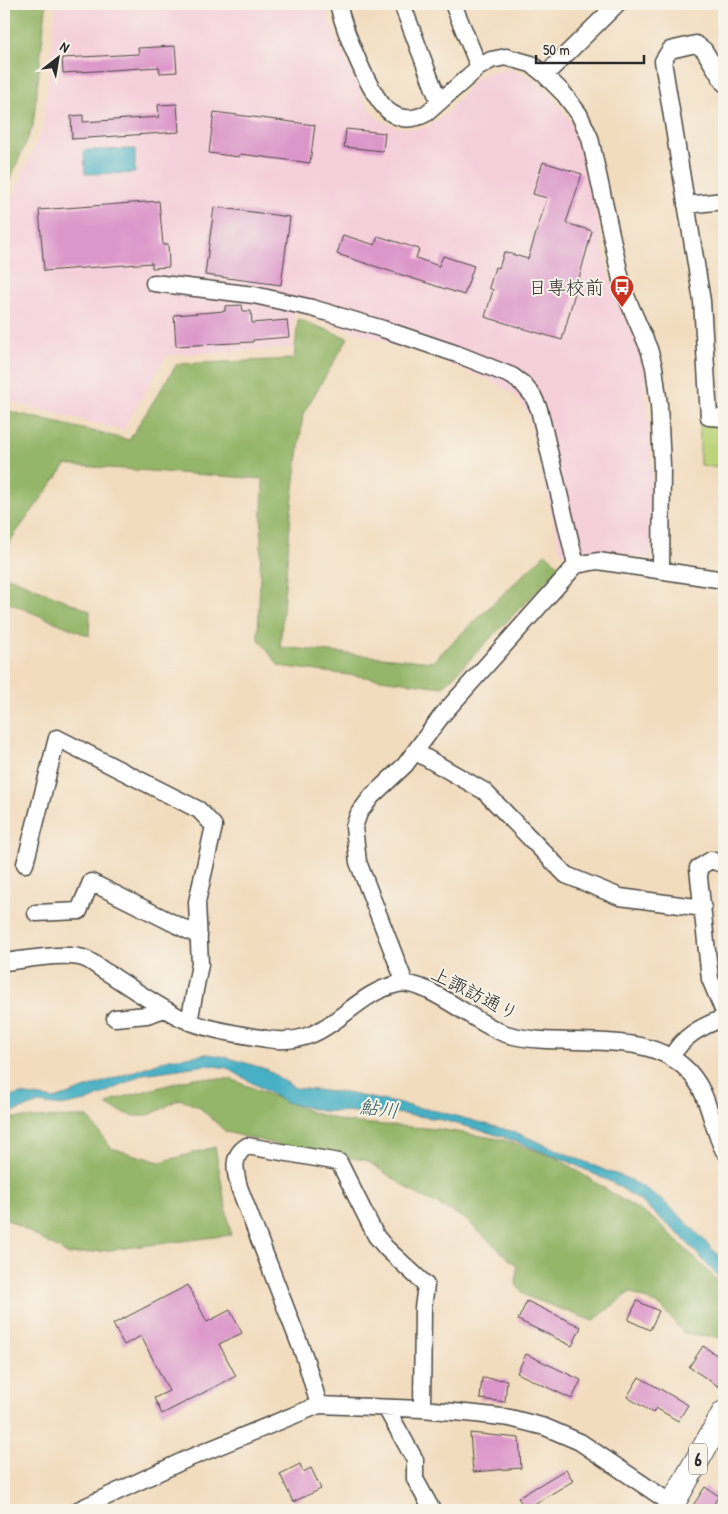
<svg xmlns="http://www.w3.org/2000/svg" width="728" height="1514" viewBox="0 0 728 1514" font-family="'Patrick Hand','Klee One',sans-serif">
<rect width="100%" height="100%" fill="#f7f3e8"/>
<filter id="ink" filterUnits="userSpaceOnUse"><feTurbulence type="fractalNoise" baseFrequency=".02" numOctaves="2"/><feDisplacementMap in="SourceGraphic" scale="10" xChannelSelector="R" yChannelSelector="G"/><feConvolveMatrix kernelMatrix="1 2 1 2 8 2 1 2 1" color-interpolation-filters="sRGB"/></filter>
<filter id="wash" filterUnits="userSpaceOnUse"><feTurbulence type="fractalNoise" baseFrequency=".0096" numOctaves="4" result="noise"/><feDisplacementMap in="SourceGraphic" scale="20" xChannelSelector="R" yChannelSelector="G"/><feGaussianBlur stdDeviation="1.12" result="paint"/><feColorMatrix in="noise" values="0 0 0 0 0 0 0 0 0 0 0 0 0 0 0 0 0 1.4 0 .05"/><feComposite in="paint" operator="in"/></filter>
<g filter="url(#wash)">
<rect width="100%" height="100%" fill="#f2dcbe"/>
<path fill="#f5cfda" d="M56 4H326L327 16 367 105 377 118 395 127 414 129 426 127 445 115 476 78 494 71 511 69 529 76 548 91 570 120 586 162 610 280 644 360 653 480 651 558 605 553H561L528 413 515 395 492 381 445 362 294 311 292 348 167 355 123 430 4 400V219L43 126Z"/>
<path fill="#bbd479" stroke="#738052" d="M700 424 724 426V467L700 465Z"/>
<path fill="#94b669" stroke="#60704a" d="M4 4H45L46 8 33 126 4 194Z
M298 319 348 338 303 414 291 513 280 647 432 662 546 553 560 567 443 687 279 666 258 638 263 479 66 465 4 549V410L129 440 177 364 294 359Z
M4 575 90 611 89 636 4 601Z
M194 1078 231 1079 311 1112 346 1122 438 1129 505 1140 557 1158 659 1223 724 1287V1338L683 1333 662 1307 630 1292 593 1321 526 1296 516 1285 517 1266 464 1218 413 1192 366 1160 309 1152 226 1132 199 1107 179 1099C145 1118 144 1123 106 1105L116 1099Z
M88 1117 111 1148 160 1162 215 1147 231 1235 69 1255 4 1217V1118Z"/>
<path fill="#46b0c4" stroke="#386e78" d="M135 149V173L85 174 84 150Z
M208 1054 226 1057 266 1069 295 1088 346 1093 441 1112 515 1132 609 1172C653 1183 694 1229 724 1262V1283L681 1236 639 1200 615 1184 565 1160 501 1136 439 1119 395 1113 321 1111 285 1102 227 1068 207 1065 143 1074 91 1100 61 1106 39 1103 4 1115V1099L20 1094 55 1099 169 1059Z"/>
<g id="blocks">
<path fill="#dc97ca" d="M175 46 177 72 160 73 159 67 63 73 62 58 139 54 138 48Z
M177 104 179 132 72 139 71 116 83 115V122L159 117 158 105Z
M214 112 315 125 310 163 240 154 239 157 209 153Z
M346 129 385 133 383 151 344 147Z
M543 162 582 174 566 223 592 231 562 340 485 317 493 290 489 288 495 267 499 268 504 252 528 259 547 198 533 194Z
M159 201 163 245 168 244 169 267 152 268V263L44 271 39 210Z
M214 207 290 217 281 285 205 275Z
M343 235 375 245 378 236 419 249 416 258 439 266 443 256 474 266 464 295 337 254Z
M242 305 243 311H251L252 323 287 320 289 337 253 340V342L176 346 174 315 225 311V306Z
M188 1285 207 1322 230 1310 242 1333 219 1344 236 1376 162 1414 154 1398 169 1391 141 1336 124 1345 113 1324Z
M527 1301 581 1327 572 1346 518 1320Z
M637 1301 659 1311 650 1330 628 1320Z
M703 1346 724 1360V1390L689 1367Z
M526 1354 581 1380 572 1399 517 1373Z
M639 1377 688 1405 678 1421 656 1408 653 1413 627 1397Z
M482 1378 507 1380 505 1402 480 1399Z
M470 1433 519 1438 521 1468 473 1472Z
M300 1464 303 1472 311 1468 321 1489 293 1502 280 1474Z
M566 1469 573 1481 526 1509 518 1498Z
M705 1487 719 1496 710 1510H690Z"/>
</g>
</g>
<g filter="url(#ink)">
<use href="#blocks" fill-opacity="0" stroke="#494641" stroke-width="1"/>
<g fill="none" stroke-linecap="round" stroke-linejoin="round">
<defs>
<path id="minor" d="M338 4C344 29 370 99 391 113 403 121 416 119 427 113L479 67 491 60 506 57 531 64 545 75 564 94 579 114 590 138 623 289 649 349 654 367 659 405 662 466 661 569
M402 4 439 102
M453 4 479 67
M545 75 617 4
M724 83 704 50 696 44 670 50 663 61 702 301 709 417 724 418
M686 205 724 201
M154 283 254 295 312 308 383 329 457 354 512 376 523 384 533 396 539 409 576 565
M416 752 484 791 566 875 620 897 703 908
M25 864 57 738 199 810 214 826 197 902 200 964 189 1022
M724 865 711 860 698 868 710 979 724 1012
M36 913 79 911 91 882 199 936
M4 962C25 960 62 952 83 958 91 960 100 969 108 973 131 988 154 1004 179 1017 205 1030 238 1034 267 1039 330 1049 347 995 398 984 426 978 476 1025 506 1034 559 1050 637 1027 683 1066 710 1089 709 1122 724 1151
M405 983 358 862 354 827 359 813 372 796 405 765 443 714 576 565 598 561 724 580
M115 1018 147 1015 165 1009
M671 1058C682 1036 702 1026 724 1018
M319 1405 305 1358 239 1187C235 1171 231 1156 247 1146L339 1162 376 1236 386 1248 426 1285 423 1308 422 1409
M386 1408 415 1460V1479L432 1510
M78 1510 187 1459 319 1405 422 1409 476 1414 510 1418 545 1427 580 1442 672 1504"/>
<path id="highway" d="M669 1510 724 1413"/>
</defs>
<use href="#minor" stroke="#494641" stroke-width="19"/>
<use href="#highway" stroke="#494641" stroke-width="26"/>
<use href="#minor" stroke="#fff" stroke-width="16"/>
<use href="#highway" stroke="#fff" stroke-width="24"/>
</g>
</g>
<defs>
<symbol id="bus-pin" viewBox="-11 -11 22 30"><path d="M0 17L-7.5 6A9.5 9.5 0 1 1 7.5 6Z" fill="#c8321e" stroke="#f7f3e8"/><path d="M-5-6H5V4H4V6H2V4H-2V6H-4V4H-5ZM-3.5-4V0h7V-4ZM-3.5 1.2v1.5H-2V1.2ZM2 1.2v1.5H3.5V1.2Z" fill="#fff"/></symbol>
</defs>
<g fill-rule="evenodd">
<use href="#bus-pin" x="608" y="273" width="28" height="38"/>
</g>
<g text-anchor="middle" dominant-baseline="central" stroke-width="4" stroke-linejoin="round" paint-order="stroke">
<rect fill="#f7f3e8" stroke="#686764" stroke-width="1" x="689" y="1443.5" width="18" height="31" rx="4"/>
<g font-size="18" font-weight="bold" fill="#2b2b2b">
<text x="698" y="1459">6</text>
</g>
<g font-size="19" fill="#2b2b2b" stroke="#f7f3e8" text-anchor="end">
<text x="604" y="287">日専校前</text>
</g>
<g font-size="19" fill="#2b2b2b" stroke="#f7f3e8">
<text transform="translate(475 993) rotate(27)">上諏訪通り</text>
</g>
<g font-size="20" font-style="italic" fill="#345a61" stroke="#f7f3e8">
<text transform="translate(379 1108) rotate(7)">鮎川</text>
</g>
</g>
<rect width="728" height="1514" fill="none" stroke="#f7f3e8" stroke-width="20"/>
<g transform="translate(58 58) rotate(31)" stroke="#f7f3e8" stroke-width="4" paint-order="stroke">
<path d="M0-4L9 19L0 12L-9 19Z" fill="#2b2b2b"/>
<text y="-8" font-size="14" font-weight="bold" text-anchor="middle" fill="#2b2b2b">N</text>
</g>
<path d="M536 55v8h108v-8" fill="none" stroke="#2b2b2b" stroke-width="2.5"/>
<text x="543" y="55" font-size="15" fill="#2b2b2b" stroke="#f7f3e8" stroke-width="4" paint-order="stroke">50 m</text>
</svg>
